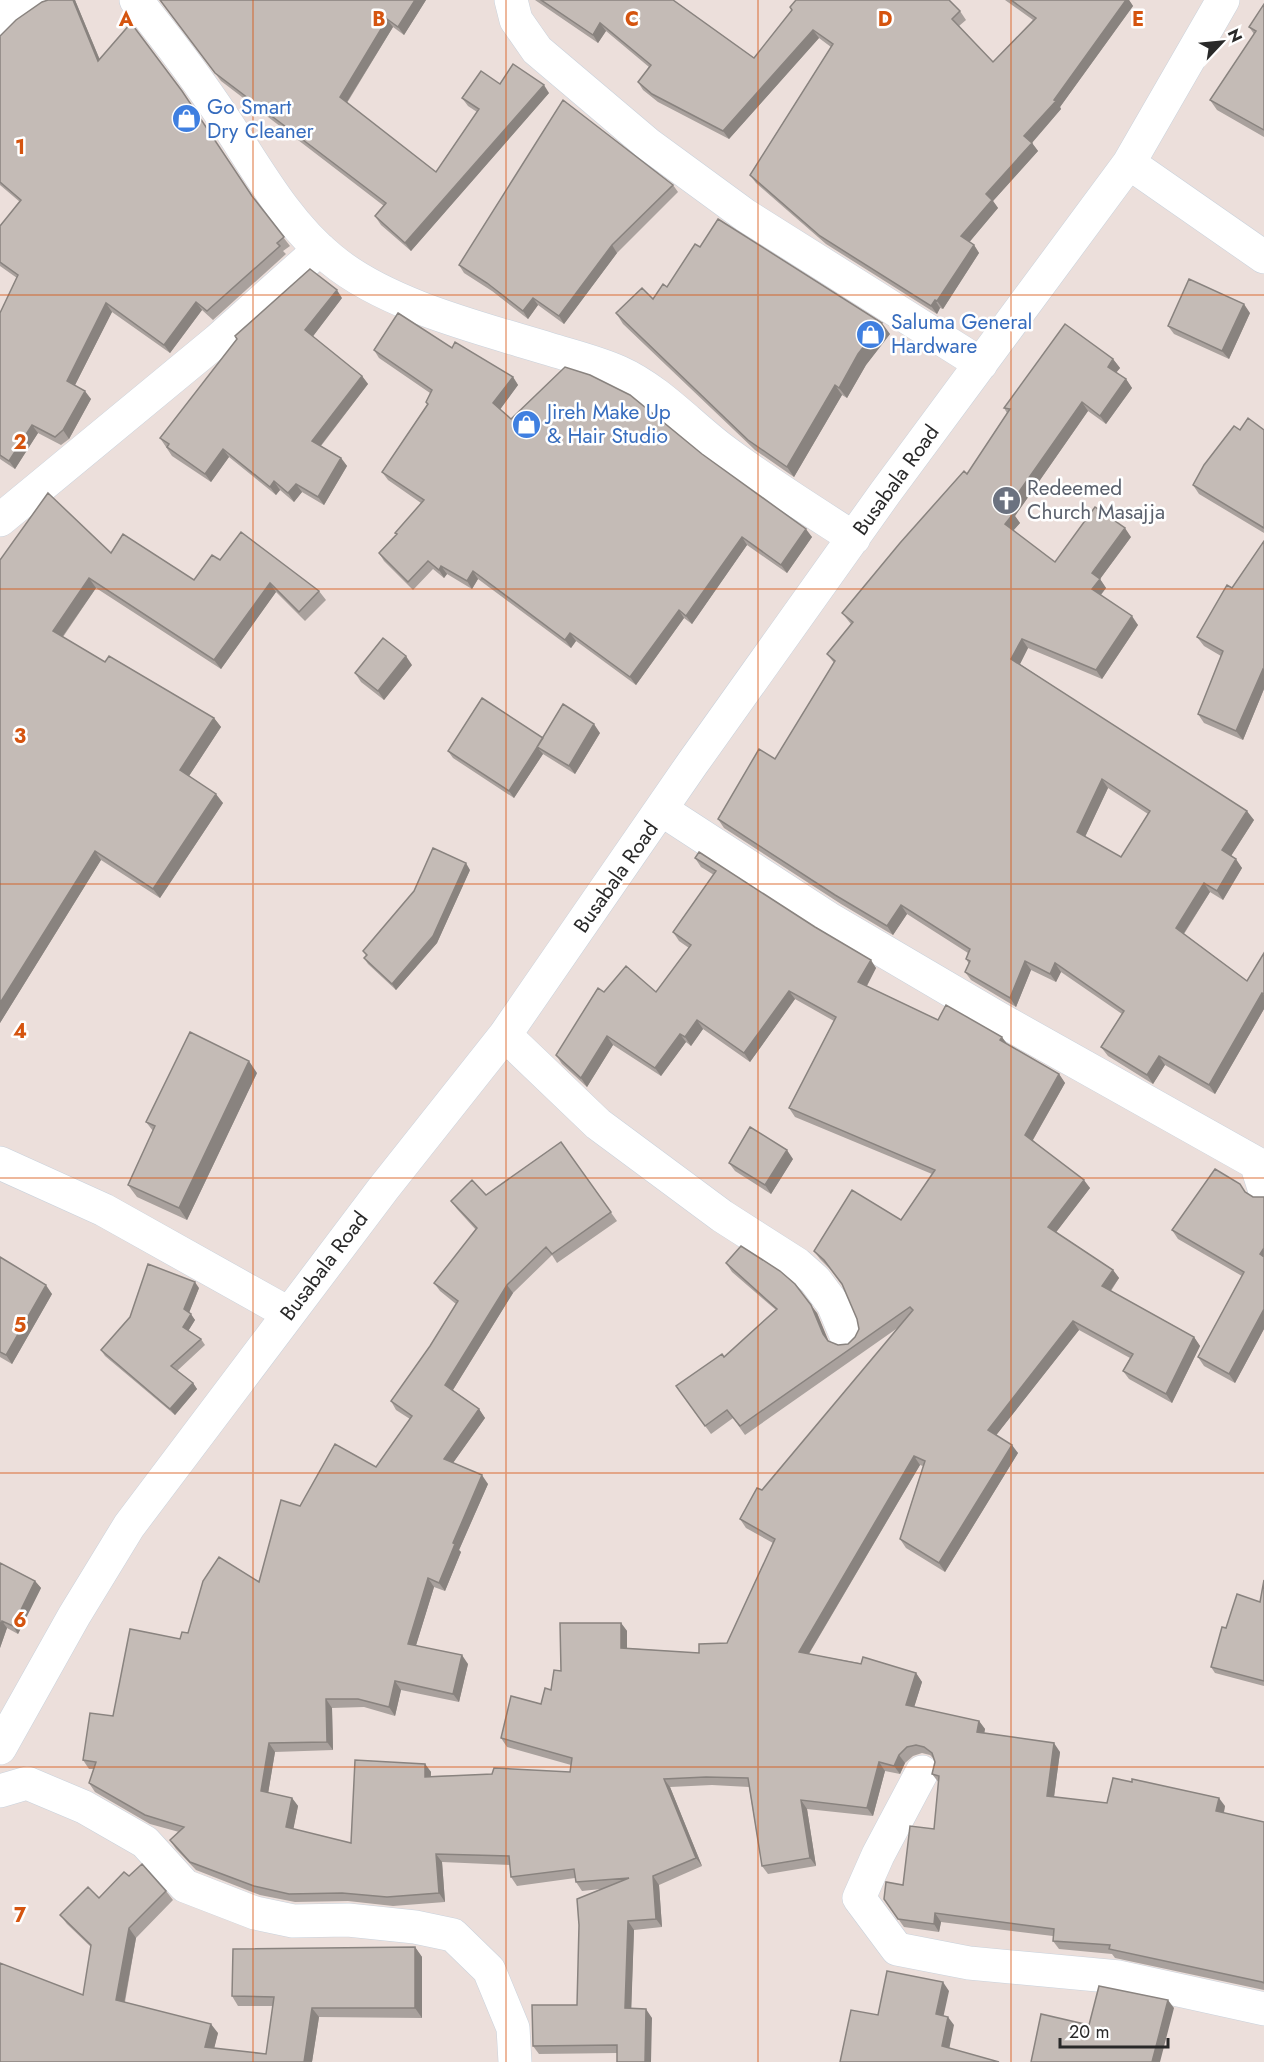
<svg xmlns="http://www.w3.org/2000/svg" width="1264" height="2062" viewBox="0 0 1264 2062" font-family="Jost,sans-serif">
<rect width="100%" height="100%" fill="#ecdfdb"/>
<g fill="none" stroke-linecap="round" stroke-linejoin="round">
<defs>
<path id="minor" d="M136 0C167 39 197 78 224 119 256 167 286 223 331 259 386 305 480 328 549 349 572 356 597 362 619 372 657 389 687 422 719 447 762 480 809 509 854 538
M511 0 516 20 537 50 648 144 745 215 981 364
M0 19 33 0
M1129 163 1264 257
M0 520 218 340 320 249
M662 810 831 920 996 1017 1256 1163 1264 1188
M505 1035 598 1124 722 1216 797 1264 815 1280 833 1304 846 1335
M0 1163 104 1210 288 1313
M0 1748 74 1616 129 1526 383 1189 505 1035 692 764 885 493 1129 163 1223 0
M922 1772 878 1855 859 1898 897 1949 969 1963 1119 1977 1264 2009
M0 1791 27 1783 84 1807 145 1842 185 1886 255 1913 293 1921 348 1920 415 1927 453 1935 489 1970 513 2028 515 2062"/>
</defs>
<use href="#minor" stroke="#c9d2dc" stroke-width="34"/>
<use href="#minor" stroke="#fff" stroke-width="33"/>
</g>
<path fill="#a9a19d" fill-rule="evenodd" d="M48 0H75L100 60 254 199 290 246 283 251 286 254 213 320 202 310 170 353 112 312 75 385 91 399 69 439 61 445 38 433 15 469 0 459V313L17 278 0 266V226L20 202 0 185V36Z
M160 0H426L404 35 393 27 347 103 436 172 477 112 468 106 462 98 500 84 549 93 411 251 381 225 375 216 384 206 221 81Z
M535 0H672L754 58 792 10 790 7 960 11 966 20 959 26 993 62 1033 20 1005 0H1129L1133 6 1060 107 1061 109 1032 143 1038 151 993 201 998 208 969 242 974 245 979 253 943 309 940 308 937 314 826 244 756 183 750 175 831 47 819 38 729 139 658 102 643 90 638 82 649 67 606 31 598 43Z
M1264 4V137L1217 110 1210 100 1254 34 1249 27Z
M673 185 678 192 617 253 564 324 538 305 528 319 492 291 464 273 459 265Z
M700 247 890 334 866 365 847 398 842 395 794 477 755 450 623 324 616 313 653 299 667 287Z
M342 298 312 337 362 376 368 384 321 446 341 458 347 466 324 505 302 492 294 502 280 490 276 495 229 457 211 482 172 456 160 438 237 339 235 336Z
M1250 313 1229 359 1174 334 1168 326Z
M452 348 513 377 518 385 500 409 511 419 702 454 812 537 787 573 747 545 692 624 684 618 636 685 576 641 571 648 478 579 472 589 447 574 444 578 433 569 413 590 384 561 379 553 396 535 421 503 388 480 382 472 427 405 426 402 430 393 379 358 374 350Z
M1113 359 1120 368 1116 373 1126 379 1132 388 1106 424 1088 411 1015 516 1020 523 1013 531 1055 562 1131 537 1100 579 1106 588 1101 595 1138 625 1102 679 1028 648 1020 664 1254 820 1231 856 1242 868 1223 900 1210 892 1184 934 1247 981 1264 953V1009L1215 1094 1165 1065 1153 1084 1108 1056 1101 1047 1122 1014 1061 972 1056 982 1031 970 1016 1007 971 980 965 972 969 964 966 959 968 953 907 914 893 935 841 904 724 828 718 819 775 759 834 663 827 654 851 624 842 613 967 474 1007 413 1004 408ZM1108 788 1148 814 1121 857 1085 837Z
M1240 430H1264V533L1199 494 1193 485Z
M1264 541V689L1243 740 1204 723 1198 714 1221 656 1204 646 1197 637 1232 588Z
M111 553 194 580 220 560 319 591 326 600 305 621 276 592 221 669 96 588 63 637 105 662 214 718 221 727 189 776 223 803 160 898 101 860 0 1023V560Z
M412 665 384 700 361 682 355 673Z
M600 733 575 774 543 754 514 798 453 758 448 751 543 738Z
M695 858 876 968 867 986 938 1020 1007 1045 1059 1074 1065 1083 1033 1140 1090 1188 1056 1232 1113 1270 1119 1278 1111 1291 1194 1337 1200 1346 1172 1403 1129 1379 1123 1371 1130 1358 1079 1330 996 1435 1018 1453 945 1572 906 1548 900 1539 923 1466 920 1465 809 1654 916 1673 922 1682 914 1707 979 1721 985 1729 984 1733 1060 1752 1054 1797 1107 1803 1225 1806 1224 1813 1264 1822V1990L1115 1958 1112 1954 1059 1949 1053 1941V1936L941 1922 939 1932 904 1927 884 1899 903 1885 934 1829 939 1783 932 1774 935 1762 933 1758 930 1755 922 1753 913 1756 905 1763 900 1774 885 1771 873 1816 807 1809 816 1866 768 1874 762 1866 749 1787 712 1785 670 1787 702 1866 659 1885 662 1927 634 1930 631 2009 652 2018 617 2053 539 2054 533 2046 577 2005 601 1889 582 1891 576 1882 575 1878 517 1886 511 1877 510 1865 442 1862 445 1902 393 1906 348 1901 295 1902 260 1895 196 1870 176 1849 170 1840 179 1832 150 1824 95 1792 89 1783 94 1769H89L83 1760 113 1716 180 1639 259 1582 300 1506 376 1467 410 1419 396 1410 391 1401 430 1346 456 1304 440 1291 434 1283 476 1230 457 1209 451 1201 486 1195 561 1142 617 1221 557 1263 552 1255 513 1293 453 1390 479 1409 485 1418 453 1463 488 1484 459 1550 461 1552 445 1591 434 1587 416 1645 468 1664 459 1702 401 1690 395 1716 364 1707 332 1708 333 1750 275 1752 268 1793 292 1798 298 1806 293 1829 351 1843 425 1764 431 1772V1776L570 1772 571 1765 507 1747 501 1738 541 1704 551 1690 561 1671 621 1623 627 1631V1648L699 1653 727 1643 773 1543 746 1528 740 1519 762 1490 899 1327 745 1435 733 1418 711 1434 676 1386 724 1357 776 1310 732 1272 726 1263 817 1313 828 1341 838 1345 848 1344 855 1337 859 1329 857 1319 843 1286 830 1269 820 1259 814 1251 901 1220 932 1174 795 1117 789 1108 834 1021 795 999 750 1062 703 1029 691 1046 686 1042 661 1076 613 1045 587 1087 562 1064 556 1055 604 992H656L689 948 679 941 673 932 714 875 701 867Z
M470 870 437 943 396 990 368 964 364 958 366 955 363 951Z
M257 1073 187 1220 137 1197 128 1185 153 1131 146 1122Z
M793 1159 771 1194 735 1171 729 1163Z
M1246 1193 1253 1197H1264V1329L1235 1383 1204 1366 1198 1357 1242 1276 1178 1239 1172 1230Z
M0 1257 52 1294 12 1364 0 1357Z
M199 1288 189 1313 195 1320 188 1331 201 1339 205 1345 177 1371 193 1383 197 1389 175 1415 105 1356 101 1350Z
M0 1563 35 1581 41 1588 18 1634 7 1628 0 1648Z
M1264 1580V1686L1215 1673 1211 1667 1226 1628 1260 1602Z
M129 1876 166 1891 173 1900 136 1938 125 2002 218 2033 214 2048 266 2054 273 2006H238L232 1996 415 1947 422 1957V2018L319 2017 312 2062H0L83 1995 91 1947 67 1924 60 1915 99 1898Z"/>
<path fill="#89837f" d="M73 0H75L104 70 98 61Z
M415 0H426L404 35 398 27Z
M1126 0H1129L1133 6 1060 107 1061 109 1030 145 1024 136 1054 100Z
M387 19 393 27 345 105 340 97Z
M600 23 606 31 598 43 593 35Z
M813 30 819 38 729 139 723 131Z
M544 85 549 93 411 251 405 243Z
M1032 143 1038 151 993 201 998 208 967 245 961 236 986 194Z
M612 245 617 253 564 324 559 316Z
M974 245 979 253 943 309 937 301Z
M337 290 342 298 311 339 305 330Z
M533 298 538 305 528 319 523 311Z
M935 300 940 308 937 314 931 306Z
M196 302 202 310 170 353 164 345Z
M106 303 112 312 73 389 67 381Z
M1244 304 1250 313 1229 359 1222 351Z
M882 323 890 334 866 365 847 398 839 388 858 354Z
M1113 359 1120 368 1114 375 1108 367Z
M362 376 368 384 318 449 312 441Z
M513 377 518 385 499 411 493 403Z
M1126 379 1132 388 1106 424 1100 416Z
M835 385 842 395 794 477 787 467Z
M85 391 91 399 69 439 63 430Z
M1082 402 1088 411 1015 516 1020 523 1011 533 1005 524 1007 509Z
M32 425 38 433 15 469 9 461Z
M223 449 229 457 211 482 205 474Z
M341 458 347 466 324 505 318 497Z
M274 481 280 490 276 495 270 487Z
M296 484 302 492 294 502 288 493Z
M1125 528 1131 537 1100 579 1106 588 1098 598 1092 589V573Z
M806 529 812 537 787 573 781 565Z
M742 537 747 545 692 624 686 616Z
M441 566 447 574 444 578 439 570Z
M473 571 478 579 472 589 467 581Z
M89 578 96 588 60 640 53 631Z
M270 583 276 592 221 669 214 660Z
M679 610 684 618 636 685 630 677Z
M1132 616 1138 625 1102 679 1096 670Z
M570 633 576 641 571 648 565 640Z
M1022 639 1028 648 1018 668 1011 659Z
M406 656 412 665 384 700 378 691Z
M1263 669 1264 670V689L1243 740 1236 731Z
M214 718 221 727 187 779 180 770Z
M594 724 600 733 575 774 569 766Z
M537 747 543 754 514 798 509 791Z
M1102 779 1108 788 1083 841 1077 832Z
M216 794 223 803 160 898 153 889Z
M1247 811 1254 820 1229 859 1222 850Z
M95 851 101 860 0 1023V1003Z
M1236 859 1242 868 1223 900 1217 891Z
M466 863 470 870 437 943 396 990 392 984Z
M1204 883 1210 892 1182 936 1176 928Z
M901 905 907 914 893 935 887 926Z
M871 960 876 968 864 991 858 982Z
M1025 961 1031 970 1016 1007 1010 998Z
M1055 963 1061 972 1056 982 1050 974Z
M789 991 795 999 750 1062 744 1053Z
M1262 993 1264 995V1009L1215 1094 1209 1085Z
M697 1020 703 1029 691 1046 685 1037Z
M680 1034 686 1042 661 1076 655 1068Z
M607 1036 613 1045 587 1087 581 1078Z
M1002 1037 1008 1045 1000 1040Z
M1159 1056 1165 1065 1153 1084 1147 1075Z
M249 1061 257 1073 187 1220 179 1208Z
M1059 1074 1065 1083 1031 1143 1025 1135Z
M787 1150 793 1159 771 1194 765 1185Z
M1084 1180 1090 1188 1054 1235 1048 1227Z
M1264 1248V1260L1260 1254Z
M1113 1270 1119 1278 1108 1294 1102 1286Z
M195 1282 199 1288 188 1315 184 1309Z
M46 1285 52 1294 12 1364 6 1355Z
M507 1285 513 1293 451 1393 445 1385Z
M811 1305 817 1313 829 1342 823 1334Z
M1264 1309V1329L1235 1383 1229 1374Z
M191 1314 195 1320 187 1333 183 1327Z
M1073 1321 1079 1330 994 1438 988 1430Z
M1194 1337 1200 1346 1172 1403 1166 1394Z
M193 1383 197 1389 175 1415 170 1409Z
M479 1409 485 1418 450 1467 444 1459Z
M1012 1445 1018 1453 945 1572 939 1563Z
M914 1456 920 1465 805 1660 799 1652Z
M482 1475 488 1484 459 1550 461 1552 445 1591 439 1583 453 1543Z
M428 1578 434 1587 414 1652 408 1644Z
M35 1581 41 1588 18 1634 13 1626Z
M2 1621 7 1628 0 1648V1627Z
M621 1623 627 1631V1656L621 1648Z
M462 1655 468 1664 459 1702 453 1694Z
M916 1673 922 1682 912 1714 906 1705Z
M395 1681 401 1690 395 1716 389 1707Z
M326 1699 332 1708 333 1750 327 1742Z
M979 1721 985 1729 983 1740 977 1732Z
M269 1743 275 1752 267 1800 261 1791Z
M1054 1743 1060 1752 1053 1804 1047 1796Z
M899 1755 905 1763 900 1774 894 1766Z
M879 1762 885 1771 873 1816 867 1808Z
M425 1764 431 1772 430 1785 425 1777Z
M664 1779 670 1787 702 1866 696 1858Z
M292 1798 298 1806 292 1836 286 1827Z
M1219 1798 1225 1806 1222 1820 1216 1811Z
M801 1800 807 1809 816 1866 810 1858Z
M436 1854 442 1862 445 1902 439 1893Z
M653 1876 659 1885 662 1927 656 1919Z
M935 1913 941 1922 939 1932 934 1924Z
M628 1921 634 1930 631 2017 625 2008Z
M129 1928 136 1938 123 2009 116 2000Z
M415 1947 422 1957V2018L415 2008Z
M943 1982 949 1991 942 2023 936 2014Z
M1168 2000 1174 2008 1160 2062H1152Z
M312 2008 319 2017 312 2062H304Z
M646 2009 652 2018 651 2062H645Z
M948 2017 954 2025 948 2055 942 2046Z
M211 2024 218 2033 212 2057 205 2047Z"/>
<path fill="#c4bbb6" stroke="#89837f" stroke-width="1.5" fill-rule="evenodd" d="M48 0H73L98 61 131 23 182 91 252 196 284 237 277 243 280 246 207 311 196 302 164 345 106 303 67 381 85 391 63 430 55 437 32 425 9 461 0 455V313L18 275 0 262V226L21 200 0 182V36L16 20 42 2Z
M160 0H415L398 27 387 19 340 97 436 172 479 109 462 98 481 71 500 84 513 64 544 85 405 243 375 216 386 203 215 73Z
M541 0H673L754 58 792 10 790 7 796 0H949L960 11 952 19 993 62 1036 18 1011 0H1126L1054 100 1056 101 1024 136 1032 143 986 194 992 200 961 236 974 245 937 301 935 300 931 306 820 236 750 175 833 44 813 30 723 131 652 94 638 82 651 65 600 23 593 35Z
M1264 4V130L1210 100 1256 31 1249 27Z
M563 100 673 185 612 245 559 316 533 298 523 311 487 283 459 265Z
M718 219 882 323 858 354 839 388 835 385 787 467 748 440 616 313 642 288 653 299 663 284 667 287 695 244 700 247Z
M310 269 337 290 305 330 362 376 312 441 341 458 318 497 296 484 288 493 274 481 270 487 223 449 205 474 167 447 169 444 160 438 237 339 235 336Z
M1189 279 1244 304 1222 351 1168 326Z
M398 313 452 348 455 342 513 377 493 403 511 419 565 367 590 375 630 395 702 454 806 529 781 565 742 537 686 616 679 610 630 677 570 633 565 640 473 571 467 581 441 566 439 570 428 561 408 582 379 553 397 534 395 533 424 500 382 472 428 404 426 402 432 390 374 350Z
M1065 324 1113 359 1108 367 1126 379 1100 416 1082 402 1007 509 1013 514 1005 524 1055 562 1095 507 1125 528 1092 573 1100 579 1092 589 1132 616 1096 670 1022 639 1011 659 1247 811 1222 850 1236 859 1217 891 1204 883 1176 928 1247 981 1264 953V994L1262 993 1209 1085 1159 1056 1147 1075 1101 1047 1124 1011 1055 963 1050 974 1025 961 1010 998 965 972 970 961 966 959 970 949 901 905 887 926 835 895 718 819 759 749 775 759 835 661 827 654 853 622 842 613 900 543 964 471 967 474 1010 409 1004 408ZM1102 779 1150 811 1121 857 1077 832Z
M1248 418 1264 430V528L1193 485 1204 465 1234 426 1240 430Z
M48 493 111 553 123 534 194 580 212 555 220 560 241 532 319 591 299 612 270 583 214 660 89 578 53 631 105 662 109 656 214 718 180 770 216 794 153 889 95 851 0 1003V560Z
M1264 541V670L1263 669 1236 731 1198 714 1223 651 1197 637 1227 585 1232 588Z
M383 638 406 656 378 691 355 673Z
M482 698 543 738 509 791 448 751Z
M563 704 594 724 569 766 537 747Z
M433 848 466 863 433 936 392 984 364 958 367 955 363 951 414 891Z
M699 852 815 927 871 960 858 982 938 1020 946 1005 1002 1037 1000 1040 1059 1074 1025 1135 1084 1180 1048 1227 1113 1270 1102 1286 1194 1337 1166 1394 1123 1371 1133 1354 1073 1321 988 1430 1012 1445 939 1563 900 1539 925 1461 914 1456 799 1652 861 1664 863 1657 916 1673 906 1705 979 1721 977 1732 1054 1743 1047 1796 1107 1803 1113 1778 1132 1782V1779L1219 1798 1216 1811 1264 1822V1983L1262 1982 1109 1949 1110 1945 1053 1941 1054 1929 935 1913 934 1924 898 1919 884 1899 886 1882 903 1885 910 1826 934 1829 939 1776 932 1774 935 1762 932 1753 924 1747 916 1745 907 1747 899 1755 894 1766 879 1762 867 1808 801 1800 810 1858 762 1866 748 1778 706 1777 664 1779 696 1858 653 1876 656 1919 628 1921 625 2008 646 2009 645 2062H617V2045L533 2046 532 2005H577L579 1925 577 1899 629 1878 576 1882 574 1869 511 1877 509 1856 436 1854 439 1893 387 1897 342 1893 289 1894 254 1886 190 1862 170 1840 184 1827 145 1815 89 1783 96 1762 83 1760 90 1713 113 1716 130 1629 180 1639 182 1632 188 1633 203 1581 219 1557 259 1582 281 1500 300 1506 335 1444 376 1467 412 1416 391 1401 430 1346 458 1301 434 1283 477 1228 451 1201 472 1180 486 1195 561 1142 611 1212 552 1254 546 1247 507 1285 445 1385 479 1409 444 1459 482 1475 453 1543 455 1544 439 1583 428 1578 408 1644 462 1655 453 1694 395 1681 389 1707 358 1699H326L327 1742 269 1743 261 1791 292 1798 286 1827 351 1843 355 1760 425 1764V1777L492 1774 494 1768 570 1772 572 1758 501 1738 511 1696 541 1704 545 1688 551 1690 554 1670 561 1671 560 1623H621V1648L699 1653V1644L727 1643 775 1539 740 1519 757 1488 762 1490 913 1310 910 1307 740 1426 727 1410 705 1426 676 1386 722 1354 724 1357 777 1309 726 1263 741 1246 780 1271 795 1284 811 1305 823 1334 828 1341 838 1345 848 1344 855 1337 859 1329 857 1319 842 1284 824 1260 814 1251 852 1190 901 1220 935 1170 789 1108 836 1017 789 991 744 1053 697 1020 685 1037 680 1034 655 1068 607 1036 581 1078 556 1055 598 988 604 992 626 966 656 992 691 945 673 932 716 871 695 858Z
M190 1032 249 1061 179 1208 128 1185 155 1126 146 1122Z
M750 1127 787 1150 765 1185 729 1163Z
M1215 1169 1240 1184 1245 1192 1253 1197H1264V1248L1260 1254 1264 1257V1309L1229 1374 1198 1357 1244 1272 1172 1230Z
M0 1257 46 1285 6 1355 0 1352Z
M148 1264 195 1282 184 1309 191 1314 183 1327 201 1339 171 1366 193 1383 170 1409 101 1350 130 1317Z
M0 1563 35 1581 13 1626 2 1621 0 1627Z
M1264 1580V1681L1211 1667 1222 1627 1226 1628 1237 1594 1260 1602Z
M142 1864 166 1891 129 1928 116 2000 211 2024 205 2047 266 2054 274 1997 232 1996 233 1949 415 1947V2008H312L304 2062H0V1963L83 1995 91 1945 60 1915 88 1887 99 1898 124 1872 129 1876Z
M887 1971 943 1982 936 2014 948 2017 942 2046 999 2062H840L851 2010 878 2015Z
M1099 1986 1168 2000 1152 2062H1031L1041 2014 1089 2025Z"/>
<path fill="none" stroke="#d5540f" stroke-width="1.5" stroke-opacity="0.55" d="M253 0V2062M506 0V2062M758 0V2062M1011 0V2062M0 295H1264M0 589H1264M0 884H1264M0 1178H1264M0 1473H1264M0 1767H1264"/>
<defs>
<symbol id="shop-disc" viewBox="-11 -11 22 22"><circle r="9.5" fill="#3f7fe0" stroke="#fff"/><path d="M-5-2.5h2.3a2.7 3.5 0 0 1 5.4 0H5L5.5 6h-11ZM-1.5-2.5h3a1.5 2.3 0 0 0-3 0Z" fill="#fff"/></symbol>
<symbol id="church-disc" viewBox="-11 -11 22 22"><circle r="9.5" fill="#6b7280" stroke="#fff"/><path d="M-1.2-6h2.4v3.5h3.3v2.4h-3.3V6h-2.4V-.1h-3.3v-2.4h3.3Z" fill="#fff"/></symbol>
</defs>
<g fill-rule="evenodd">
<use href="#shop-disc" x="170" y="102" width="33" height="33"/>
<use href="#shop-disc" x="854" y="318" width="33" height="33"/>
<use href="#shop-disc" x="510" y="408" width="33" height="33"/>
<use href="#church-disc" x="990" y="484" width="33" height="33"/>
</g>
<g text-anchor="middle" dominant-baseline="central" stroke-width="5" stroke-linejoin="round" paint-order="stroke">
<g font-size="21" fill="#366cbe" stroke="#fff" text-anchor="start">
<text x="207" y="107">Go Smart<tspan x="207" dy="24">Dry Cleaner</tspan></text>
<text x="891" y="322">Saluma General<tspan x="891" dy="24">Hardware</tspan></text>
<text x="547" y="412">Jireh Make Up<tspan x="547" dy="24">&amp; Hair Studio</tspan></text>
</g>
<g font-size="21" fill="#292929" stroke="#fff">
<text transform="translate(896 480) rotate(-54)">Busabala Road</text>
<text transform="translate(616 877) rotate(-55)">Busabala Road</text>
<text transform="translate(324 1266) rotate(-53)">Busabala Road</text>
</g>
<g font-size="21" fill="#5b616d" stroke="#fff" text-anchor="start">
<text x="1027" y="488">Redeemed<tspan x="1027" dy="24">Church Masajja</tspan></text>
</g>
</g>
<g font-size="20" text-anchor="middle" font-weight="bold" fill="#d5540f" stroke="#fff" stroke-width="5" stroke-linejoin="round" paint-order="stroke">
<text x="126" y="26">A</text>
<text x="379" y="26">B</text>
<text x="632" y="26">C</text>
<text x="885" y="26">D</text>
<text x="1138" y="26">E</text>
<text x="20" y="154">1</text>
<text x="20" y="449">2</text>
<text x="20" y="743">3</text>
<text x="20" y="1038">4</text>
<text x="20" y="1332">5</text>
<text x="20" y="1627">6</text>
<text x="20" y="1922">7</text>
</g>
<g transform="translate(1222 42) rotate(64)" stroke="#ffffff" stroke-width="4.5" paint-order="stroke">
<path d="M0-4.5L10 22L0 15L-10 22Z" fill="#292929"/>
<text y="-9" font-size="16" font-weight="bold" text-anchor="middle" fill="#292929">N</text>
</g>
<path d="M1060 2038v9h108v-9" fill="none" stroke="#292929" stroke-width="3"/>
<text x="1069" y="2038" font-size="18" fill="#292929" stroke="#ffffff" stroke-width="4.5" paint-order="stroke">20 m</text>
</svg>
